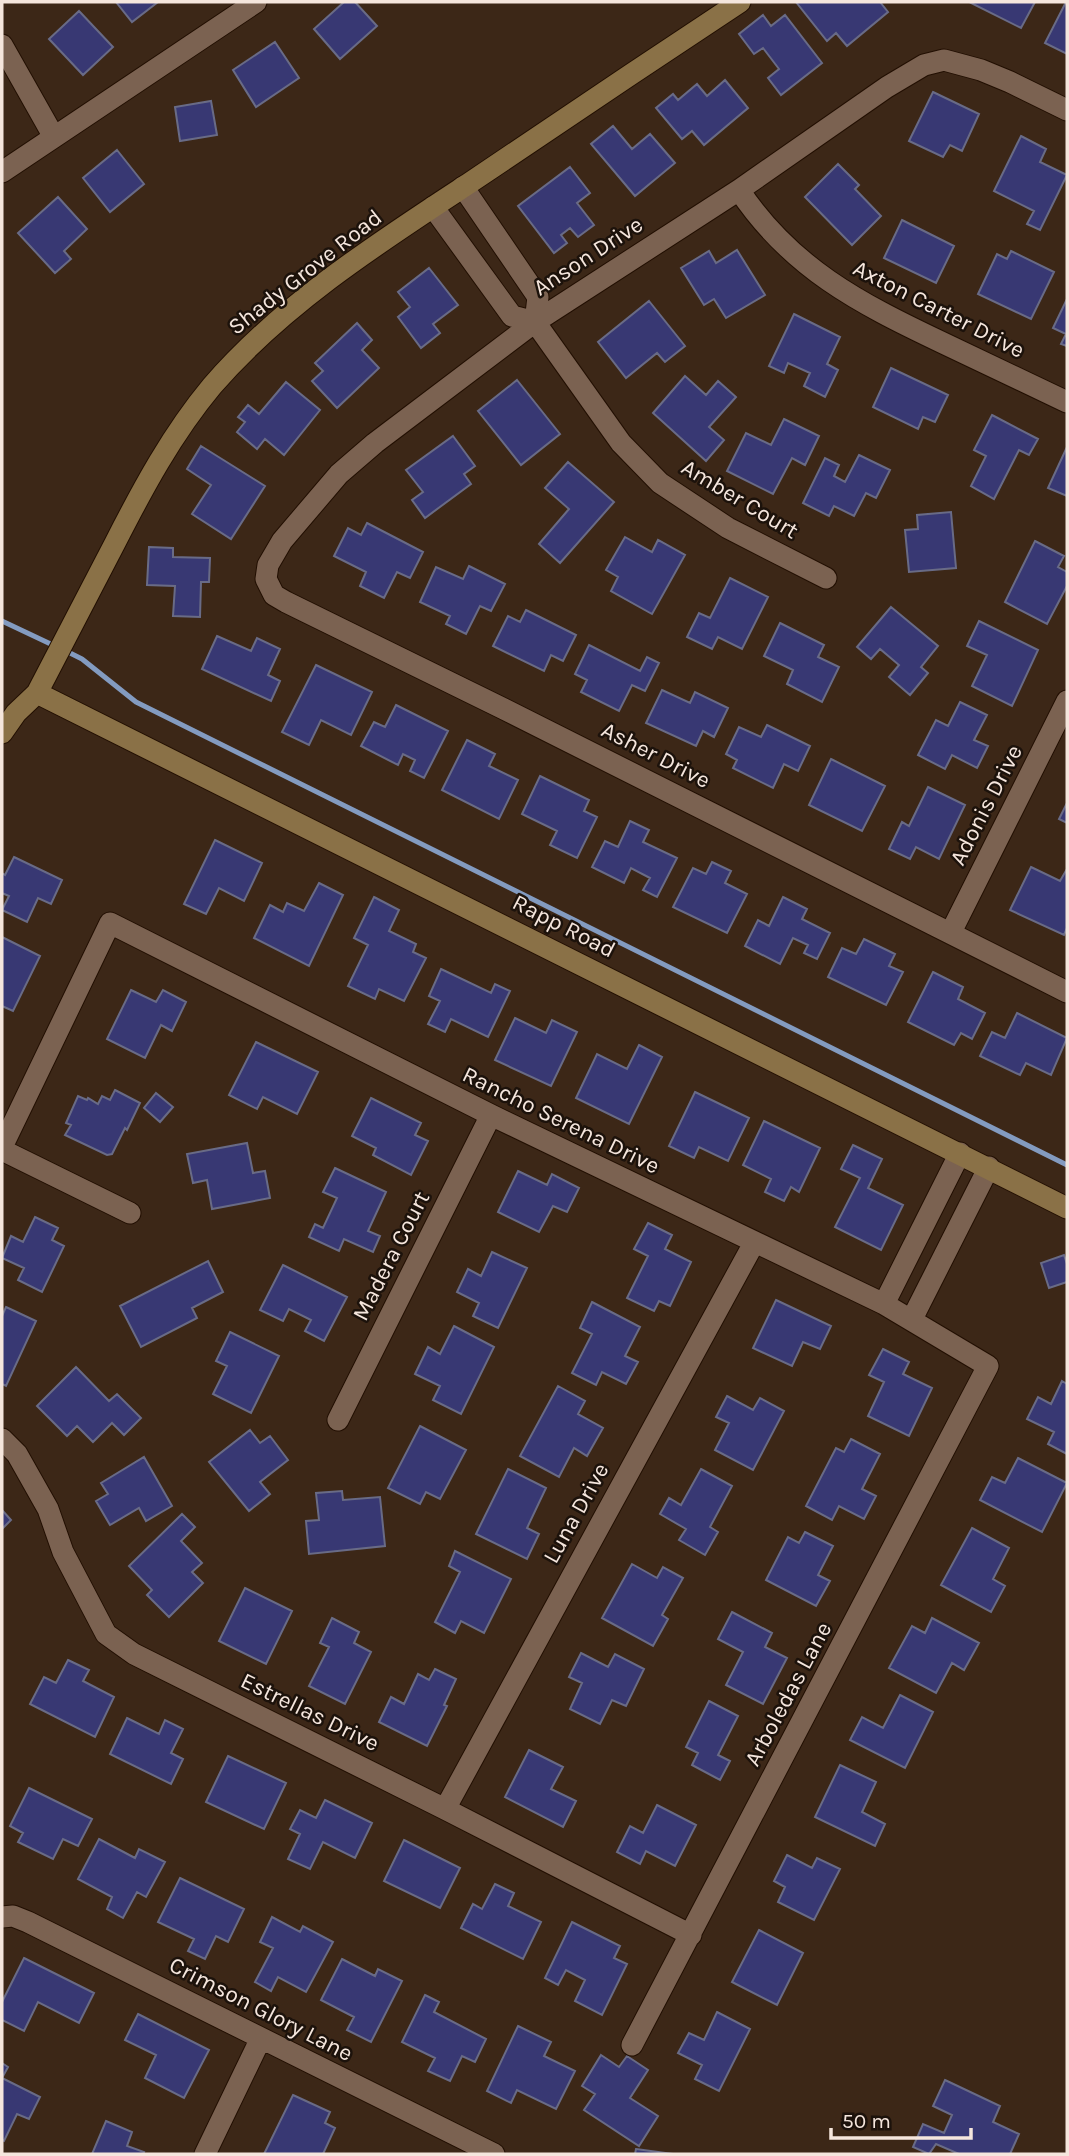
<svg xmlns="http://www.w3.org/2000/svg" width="1069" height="2156" viewBox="0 0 1069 2156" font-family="Karla,sans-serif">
<rect width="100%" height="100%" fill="#3c2717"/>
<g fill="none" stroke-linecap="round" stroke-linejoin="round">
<path stroke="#839bc0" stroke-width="5" d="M2 621 57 647
M66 651 82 659 136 702 1067 1165"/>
</g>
<path fill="#383873" stroke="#696b86" stroke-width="2" d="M116 2H158L132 22Z
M344 2H355L377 26 340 59 314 29Z
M796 2H880L888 12 847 46 836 33 827 41Z
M972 2H1035L1021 28 971 3Z
M1066 2H1067V54L1045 43Z
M79 11 113 47 83 75 49 39Z
M763 15 771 26 785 15 822 63 781 95 768 78 779 69 763 48 754 54 739 34Z
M275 42 299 78 256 107 233 70Z
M725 80 748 108 704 145 692 131 682 139 656 108 673 94 678 100 697 84 707 96Z
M933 92 979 114 962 151 950 145 943 157 909 141Z
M211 101 217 135 180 141 175 107Z
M613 126 632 149 650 134 675 163 635 196 591 144Z
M1021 136 1046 149 1040 162 1067 175 1040 230 1027 224 1034 211 994 191Z
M117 150 144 184 110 212 83 178Z
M838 164 859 185 855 189 881 216 852 245 805 197Z
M570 167 590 193 577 203 594 225 578 237 570 228 561 235 567 243 554 253 518 206Z
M58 197 87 229 64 251 71 259 55 273 18 233Z
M902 220 954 246 936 283 884 258Z
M737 250 765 295 726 318 714 299 704 305 681 268 709 251 716 263Z
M1011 251 1054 272 1031 319 978 294 997 254 1007 259Z
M429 268 458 305 433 324 440 333 421 348 398 317 410 307 398 292Z
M1067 299V346L1061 344 1066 334 1053 328Z
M649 301 685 346 665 362 657 353 626 378 598 342Z
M794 314 840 337 827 364 838 370 825 397 804 386 810 373 788 363 784 373 769 366Z
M357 323 372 340 362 350 379 368 337 408 312 381 323 371 315 363Z
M891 368 948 395 935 422 923 417 918 429 873 407Z
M685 376 706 395 718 381 736 397 709 427 724 440 706 461 653 413Z
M517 380 560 434 521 465 478 411Z
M286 382 320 410 284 455 265 439 257 449 237 432 245 422 238 417 248 405 259 414Z
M992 415 1038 439 1029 455 1019 450 994 499 971 486 986 456 974 450Z
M784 419 819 436 805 465 792 458 773 494 727 471 746 433 771 445Z
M453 436 475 466 464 474 471 484 425 518 412 500 423 492 406 470Z
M201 446 265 486 231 539 192 514 211 485 187 469Z
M1067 447V496L1048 488Z
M859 455 890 470 876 498 866 493 854 516 834 506 829 516 803 503 825 458 839 465 834 476 845 482Z
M568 462 614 502 560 563 539 544 569 509 545 488Z
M951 512 956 568 909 572 905 530 918 529 917 515Z
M367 523 423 552 410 578 397 572 384 598 360 586 366 572 334 556 348 528 361 535Z
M625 537 652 552 658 540 685 555 652 614 611 591 618 577 606 570Z
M1035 541 1064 556 1058 567 1067 572V586L1047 624 1005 602Z
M149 547 173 548V557L210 558 209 582H201L200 617 173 616 175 586 147 585Z
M469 566 505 584 491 611 480 606 466 634 446 624 450 616 420 602 436 567 463 579Z
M730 578 768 597 742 649 718 637 712 649 687 637 699 613 710 618Z
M891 607 938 646 921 667 928 673 910 695 889 677 899 665 880 649 871 659 857 647Z
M526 610 576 635 563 661 551 655 544 671 493 646 508 616 520 622Z
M979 621 1038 650 1012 706 972 686 987 655 967 646Z
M780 623 824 645 818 657 839 667 822 702 787 684 793 670 764 656Z
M217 636 251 651 257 638 280 649 268 675 280 681 271 701 202 669Z
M589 645 640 671 647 657 659 663 645 691 632 685 619 711 581 692 587 680 575 674Z
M316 665 372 692 351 735 321 720 309 745 282 732Z
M662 690 690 703 695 692 728 708 714 737 703 731 696 746 646 723Z
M960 702 987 715 974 740 988 746 977 768 952 755 945 769 918 755 936 720 948 726Z
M396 705 448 731 424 778 410 771 415 760 403 754 398 765 361 746 374 722 385 727Z
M767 725 810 746 798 771 784 764 773 788 733 768 737 760 726 754 739 727 761 737Z
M467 740 495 754 489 766 518 780 499 819 442 790Z
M831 759 885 786 862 831 809 805Z
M540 776 589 800 584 811 597 817 577 858 550 845 557 831 522 814Z
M928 787 965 805 939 859 916 847 910 859 889 849 902 822 909 826Z
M1067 803V823L1059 819Z
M630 821 649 830 643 842 677 858 657 897 643 890 650 878 631 868 624 883 592 867 605 841 618 847Z
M215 840 262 863 244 901 219 888 206 914 184 904Z
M14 857 62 880 51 904 38 898 27 922 2 910 9 896 2 893V873L5 875Z
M712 862 731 871 725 883 747 894 727 933 673 907 693 868 706 874Z
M1031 867 1060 881 1067 869V928L1064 935 1010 910Z
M319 883 343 895 309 966 254 938 270 905 283 912 287 903 304 911Z
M374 897 399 910 389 931 416 944 413 952 426 958 404 1001 379 989 375 999 348 986 368 945 354 938Z
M783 897 807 909 802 919 830 933 817 959 804 953 808 945 793 938 780 964 745 946 758 920 769 926Z
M2 937 40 956 13 1011 2 1006Z
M864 939 895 954 889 966 903 972 886 1005 828 977 842 948 856 954Z
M441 969 491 993 495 984 510 991 488 1037 451 1019 445 1032 428 1024 440 1001 429 996Z
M933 972 963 987 958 999 985 1013 972 1039 961 1033 954 1045 908 1022Z
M131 990 156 1002 163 990 186 1002 172 1031 161 1025 145 1058 107 1039Z
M1017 1013 1067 1038 1051 1075 1026 1063 1020 1075 980 1056 992 1032 1005 1038Z
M515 1018 546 1033 552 1020 577 1032 551 1086 495 1060Z
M256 1042 318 1072 297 1114 263 1097 257 1109 229 1095Z
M639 1045 662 1057 629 1124 576 1098 597 1054 627 1069Z
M115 1090 140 1103 127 1130 125 1128 112 1154 107 1155 65 1135 71 1125 66 1123 78 1096 87 1100 88 1098 98 1104 102 1096 110 1100Z
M695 1092 749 1118 728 1161 699 1147 694 1158 669 1146Z
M156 1093 173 1107 160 1122 144 1108Z
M371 1098 421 1123 415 1135 428 1141 411 1175 373 1155 376 1148 352 1136Z
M764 1121 820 1148 799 1192 791 1187 784 1201 765 1192 771 1179 743 1165Z
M247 1143 253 1173 265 1171 270 1198 212 1209 207 1180 193 1183 187 1154Z
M853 1145 882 1159 868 1188 903 1205 881 1250 835 1227 860 1178 841 1169Z
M335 1168 386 1192 368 1231 380 1236 373 1252 344 1239 339 1251 309 1237 315 1224 323 1228 337 1198 323 1192Z
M518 1171 547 1185 552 1174 579 1188 567 1212 553 1206 539 1232 498 1212Z
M35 1217 58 1228 52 1240 64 1246 42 1292 18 1280 24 1268 2 1258 11 1236 23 1242Z
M648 1223 672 1235 665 1249 691 1262 670 1306 659 1301 654 1311 627 1298 648 1256 634 1249Z
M492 1252 527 1268 498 1328 473 1316 479 1303 457 1292 468 1269 481 1276Z
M1064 1255 1067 1264V1282L1049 1288 1041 1263Z
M208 1261 223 1292 192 1308 197 1318 141 1347 120 1306Z
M283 1265 347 1297 324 1341 305 1331 311 1320 289 1309 283 1321 260 1310Z
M776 1300 831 1326 820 1349 803 1342 792 1366 753 1348Z
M592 1302 640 1327 625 1356 638 1362 626 1384 602 1372 596 1385 572 1373 592 1334 580 1328Z
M6 1307 36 1321 6 1386 2 1384V1316Z
M454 1326 494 1347 461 1414 433 1400 440 1386 415 1374 428 1347 440 1354Z
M230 1332 279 1356 251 1413 213 1394 227 1366 216 1361Z
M883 1349 909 1362 903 1374 932 1388 909 1436 868 1416 884 1382 869 1375Z
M76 1367 109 1401 117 1394 141 1418 124 1435 112 1423 93 1442 77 1426 67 1436 37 1406Z
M1062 1381 1067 1384V1454L1048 1444 1054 1432 1027 1419 1038 1397 1051 1404Z
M558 1386 585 1401 578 1414 603 1428 587 1456 574 1448 559 1477 520 1456Z
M727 1396 753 1410 760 1398 784 1411 753 1470 715 1450 729 1423 716 1417Z
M420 1426 466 1450 440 1499 426 1492 420 1504 388 1488Z
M250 1430 260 1443 270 1436 288 1460 260 1482 270 1494 249 1511 209 1462Z
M851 1439 880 1454 862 1489 876 1496 864 1519 839 1506 832 1520 806 1506 836 1448 844 1452Z
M144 1457 172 1506 146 1521 139 1508 110 1525 96 1501 108 1494 101 1483Z
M1018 1458 1067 1483 1042 1532 980 1500 992 1477 1005 1483Z
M508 1469 546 1488 527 1528 539 1534 527 1559 476 1534Z
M701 1469 732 1486 710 1527 718 1532 705 1555 679 1540 686 1529 660 1514 669 1498 681 1505Z
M342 1491 343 1500 380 1497 385 1546 309 1554 306 1521 319 1520 316 1493Z
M2 1510 11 1520 2 1529Z
M182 1514 195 1527 181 1541 202 1563 192 1572 203 1583 169 1617 147 1595 152 1590 129 1566Z
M972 1528 1009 1548 993 1579 1005 1586 991 1612 941 1585Z
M805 1532 833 1546 818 1575 830 1581 816 1606 766 1580 788 1537 799 1543Z
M455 1551 511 1579 484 1633 461 1621 455 1633 435 1622 460 1572 449 1566Z
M632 1564 657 1578 663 1567 683 1578 662 1615 668 1619 653 1646 602 1618Z
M245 1588 292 1611 266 1664 219 1641Z
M732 1612 772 1633 765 1647 787 1658 763 1704 726 1685 743 1652 718 1639Z
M332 1618 359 1632 354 1643 371 1652 345 1704 309 1686 329 1647 320 1643Z
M932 1618 979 1643 964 1670 952 1663 936 1693 889 1668 912 1626 925 1633Z
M581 1653 608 1667 615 1654 644 1669 626 1706 612 1700 600 1724 570 1709 582 1683 569 1677Z
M68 1660 89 1670 83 1681 114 1697 95 1737 30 1704 44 1677 56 1683Z
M435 1669 456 1679 444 1705 447 1706 427 1746 379 1722 391 1697 404 1704 418 1674 429 1680Z
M900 1695 933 1712 905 1768 850 1740 862 1717 883 1728Z
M709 1701 738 1716 718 1755 730 1761 720 1780 692 1765 698 1753 686 1747Z
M127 1718 159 1734 165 1720 183 1729 171 1753 183 1759 171 1784 110 1754Z
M529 1750 563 1767 551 1789 576 1801 563 1827 505 1797Z
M228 1756 286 1783 264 1829 206 1802Z
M840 1765 876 1782 862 1812 885 1824 875 1846 815 1817Z
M29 1788 92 1819 78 1846 63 1839 53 1859 18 1842 23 1833 10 1826Z
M325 1800 372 1823 355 1858 323 1842 310 1869 288 1859 300 1834 290 1829 300 1810 316 1818Z
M657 1805 696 1825 675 1866 646 1851 640 1864 617 1852 630 1826 643 1833Z
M99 1839 135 1858 139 1849 165 1862 146 1897 137 1892 123 1918 107 1909 112 1897 78 1879Z
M404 1840 460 1868 440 1908 384 1881Z
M787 1855 812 1868 817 1858 840 1869 814 1920 778 1902 785 1887 774 1881Z
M180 1878 244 1909 228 1942 216 1936 205 1959 188 1951 194 1939 158 1922Z
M495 1884 514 1893 508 1906 541 1922 523 1959 461 1928 473 1904 482 1909Z
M272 1917 300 1932 303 1926 333 1942 306 1992 278 1977 271 1991 255 1982 273 1948 260 1942Z
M572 1922 620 1946 614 1958 627 1964 602 2015 575 2001 585 1980 566 1970 558 1985 545 1978Z
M759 1930 803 1953 777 2005 732 1982Z
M24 1958 94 1993 79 2023 38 2002 24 2031 2 2020V2002Z
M342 1959 375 1976 378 1969 402 1981 371 2042 347 2030 354 2017 321 2000Z
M425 1995 439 2002 434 2012 486 2039 475 2062 462 2056 450 2081 428 2071 435 2058 402 2042Z
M717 2012 750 2029 719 2091 695 2079 702 2065 678 2053 689 2033 704 2040Z
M138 2014 209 2050 184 2098 145 2078 156 2055 125 2040Z
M518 2026 551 2042 544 2056 575 2071 556 2109 517 2090 511 2103 487 2091Z
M601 2055 619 2067 627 2056 648 2070 630 2098 658 2116 639 2146 584 2110 595 2094 582 2086Z
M2 2063 8 2067 2 2078 40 2097 29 2119 17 2114 4 2141 2 2140Z
M945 2080 1000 2106 993 2122 1019 2134 1010 2154H959L936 2144 929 2154 913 2147 923 2124 944 2133 952 2115 933 2106Z
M293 2095 330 2112 325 2123 335 2128 323 2154H264Z
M106 2121 132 2132 127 2146 144 2152 143 2154H92Z
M636 2149 673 2154H635Z"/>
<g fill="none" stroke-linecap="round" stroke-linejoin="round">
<defs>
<path id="street" d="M2 45 54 137
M1067 110 1010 82 981 70 944 60 924 65 887 87 739 190 535 322 375 443 339 474 282 541 268 565 266 579 274 595 286 602 504 709 1067 992
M2 172 256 2
M739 190C791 268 859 303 941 342 983 362 1025 382 1067 402
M433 207 512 316 535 322 538 297 463 187
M535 322 621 443 660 483 728 528 826 578
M951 932 1067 701
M2 1147 110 923 491 1115 884 1304 988 1366 632 2045
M2 1150 130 1213
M884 1304 960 1153
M912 1319 989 1167
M338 1420 491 1115
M2 1439 17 1454 48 1509 63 1552 106 1634 134 1654 445 1809 691 1935
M445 1809 754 1243
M2 1917 13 1916 28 1922 494 2154
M205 2154 261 2038"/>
<path id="secondary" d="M37 693 1067 1208
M2 733 16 713 37 693C63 643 89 593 115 543 143 488 172 434 212 386 283 304 378 243 468 184 558 123 649 62 740 2"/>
</defs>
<use href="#street" stroke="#220f02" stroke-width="23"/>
<use href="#secondary" stroke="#220f02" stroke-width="23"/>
<use href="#street" stroke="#7b6251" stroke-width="21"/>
<use href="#secondary" stroke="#8a7147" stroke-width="21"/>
</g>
<g text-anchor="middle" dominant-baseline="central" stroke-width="5" stroke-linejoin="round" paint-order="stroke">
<g font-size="23" fill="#f5e6dd" stroke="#1c120b">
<text transform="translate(588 256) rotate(-33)">Anson Drive</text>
<text transform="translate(305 272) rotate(-38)">Shady Grove Road</text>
<text transform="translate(939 309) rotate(27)">Axton Carter Drive</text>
<text transform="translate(740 499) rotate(31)">Amber Court</text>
<text transform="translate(656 755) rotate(27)">Asher Drive</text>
<text transform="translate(986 805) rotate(-63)">Adonis Drive</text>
<text transform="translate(564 926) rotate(27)">Rapp Road</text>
<text transform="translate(561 1120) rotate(26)">Rancho Serena Drive</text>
<text transform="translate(391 1256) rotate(-63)">Madera Court</text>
<text transform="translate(576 1513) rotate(-61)">Luna Drive</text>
<text transform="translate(788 1694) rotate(-62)">Arboledas Lane</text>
<text transform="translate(310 1712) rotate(26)">Estrellas Drive</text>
<text transform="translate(261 2009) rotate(27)">Crimson Glory Lane</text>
</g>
</g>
<rect width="1069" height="2156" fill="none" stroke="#f5e6dd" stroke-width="7"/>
<path d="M831 2128v10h140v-10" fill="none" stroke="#f5e6dd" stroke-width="3.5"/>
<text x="842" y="2128" font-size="21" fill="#f5e6dd" stroke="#1c120b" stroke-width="5" paint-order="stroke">50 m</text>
</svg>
